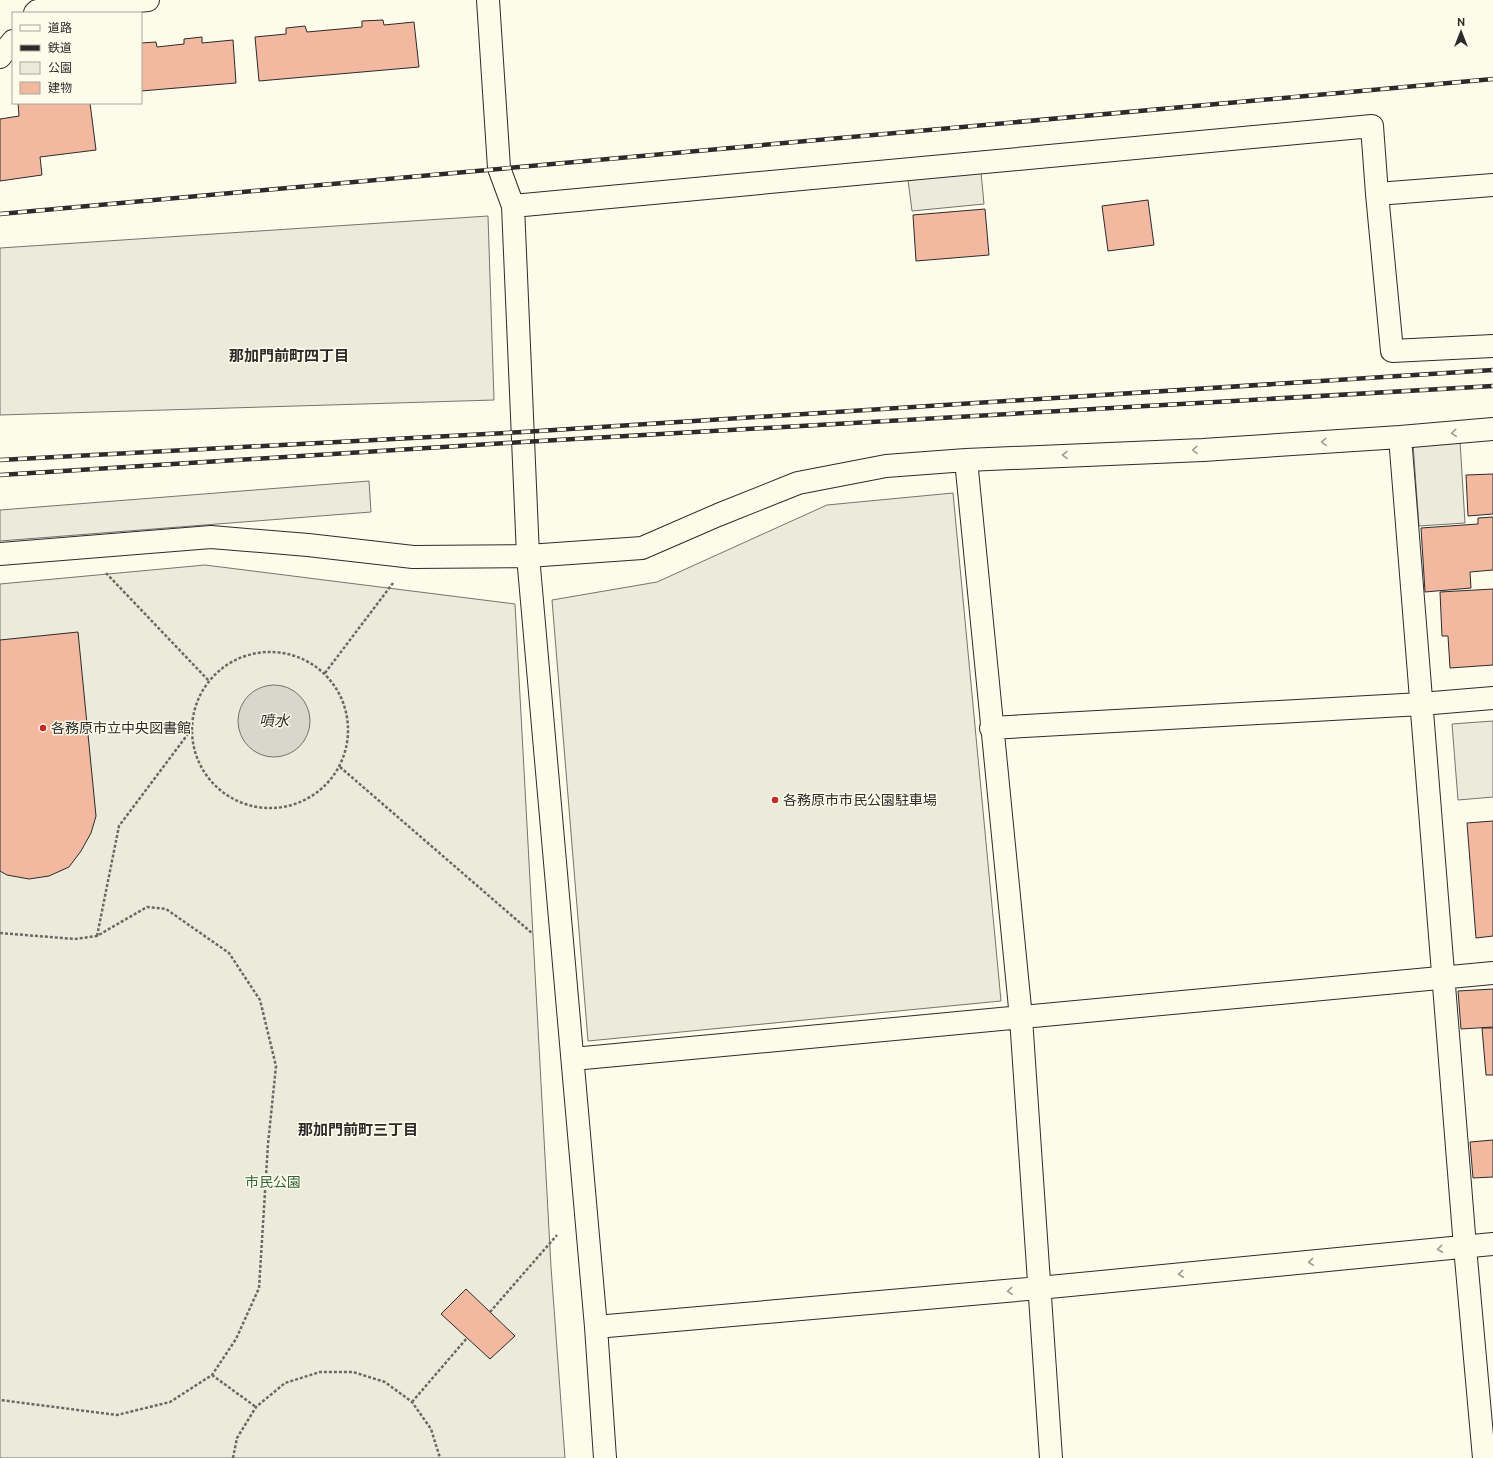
<svg xmlns="http://www.w3.org/2000/svg" width="1493" height="1458" viewBox="0 0 1493 1458" font-family="Ubuntu,'Noto Sans JP',sans-serif">
<rect width="100%" height="100%" fill="#fdfbea"/>
<path fill="#ecebdb" stroke="#74746e" d="M205 565 515 604 551 1267 565 1458H0V584Z"/>
<path fill="#eceadb" stroke="#74746e" d="M981 172 984 204 912 211 908 180Z
M488 216 494 400 0 415V248Z
M1460 441 1465 523 1419 526 1413 444Z
M369 481 371 512 0 541V510Z
M953 493 1001 1001 588 1041 552 600 657 582 827 505Z
M1493 721V797L1458 800 1452 724Z"/>
<path fill="#d8d7c9" stroke="#74746e" d="M238 721a36 36 0 1 1 72 0a36 36 0 1 1-72 0Z"/>
<path fill="#f2b8a0" stroke="#2b2b2b" d="M383 20 384 25 414 22 419 67 259 81 255 37 286 34V28L305 26 307 32 362 27V21Z
M202 37V43L233 40 236 83 141 91V43L156 42 157 47 184 44V39Z
M18 103H90L96 150 40 157 42 175 0 181V119L19 116Z
M1148 200 1154 245 1108 251 1102 206Z
M985 209 989 255 916 261 913 215Z
M1493 474V514L1468 516 1466 475Z
M1493 517V570L1470 572 1471 588 1425 592 1421 528 1478 524V518Z
M1493 589V665L1450 668 1448 636H1442L1440 592Z
M78 632 96 816 91 833 81 851 69 867 49 876 29 879 7 875 0 871V640Z
M1493 821V936L1476 938 1467 823Z
M1493 989V1027L1461 1029 1458 991Z
M1482 1028H1493V1075H1486Z
M1493 1140V1177L1473 1178 1470 1142Z
M466 1289 515 1336 490 1359 441 1314Z"/>
<g fill="none" stroke-linecap="round" stroke-linejoin="round">
<defs>
<path id="minor" d="M488 0 499 168 513 206 528 556 596 1327 605 1458
M35 13 37 11 148 0
M0 57 13 41
M1377 194 1493 185
M513 206 1372 126 1377 194 1392 351 1493 346
M1400 437 1465 1247 1484 1458
M966 460 1021 1018 1051 1458
M0 554 211 537 308 545 413 557 528 556 642 548 718 515 798 483 886 466 966 460 1203 450 1400 437 1493 429
M991 728 1421 704 1493 698
M573 1059 1493 973
M596 1327 1039 1288 1493 1244"/>
</defs>
<use href="#minor" stroke="#2b2b2b" stroke-width="24"/>
<path stroke="#6a6964" stroke-width="2.5" stroke-dasharray="3 2" stroke-linecap="butt" d="M106 573 209 681
M192 730a78 78 0 1 1 156 0a78 78 0 1 1-156 0Z
M325 673 393 583
M340 767 533 934
M0 933 75 939 97 936 147 907 166 909 229 953 260 1000 276 1066 268 1144 259 1288 236 1339 212 1375 170 1402 117 1415 0 1400
M97 936 119 826 191 730
M490 1312 557 1235
M212 1375 256 1407
M412 1402 467 1338
M233 1458 237 1438 256 1407 285 1383 320 1372H353L385 1382 412 1402 431 1429 440 1458"/>
<use href="#minor" stroke="#fdfbea" stroke-width="22"/>
<defs>
<path id="rail" d="M0 214 1493 79
M0 460 523 432 1493 370
M0 475 523 442 1493 386"/>
</defs>
<use href="#rail" stroke="#2b2b2b" stroke-width="4.5"/>
<use href="#rail" stroke="#fdfbea" stroke-width="3" stroke-dasharray="9" stroke-linecap="butt"/>
</g>
<defs><path id="oneway-chevron" d="M-2-3.5L2.5 0L-2 3.5" fill="none" stroke-width="1.6" stroke-linecap="round" stroke-linejoin="round"/></defs>
<g stroke="#9e9d94">
<use href="#oneway-chevron" transform="translate(1454 433) rotate(175)"/>
<use href="#oneway-chevron" transform="translate(1324 442) rotate(176)"/>
<use href="#oneway-chevron" transform="translate(1195 450) rotate(178)"/>
<use href="#oneway-chevron" transform="translate(1065 455) rotate(178)"/>
<use href="#oneway-chevron" transform="translate(1440 1249) rotate(174)"/>
<use href="#oneway-chevron" transform="translate(1311 1262) rotate(174)"/>
<use href="#oneway-chevron" transform="translate(1181 1274) rotate(174)"/>
<use href="#oneway-chevron" transform="translate(1010 1291) rotate(175)"/>
</g>
<g fill="#c62828" stroke="#fdfbea" stroke-width="1.5">
<circle cx="43" cy="728" r="4"/>
<circle cx="775" cy="800" r="4"/>
</g>
<g text-anchor="middle" dominant-baseline="central" stroke-width="3" stroke-linejoin="round" paint-order="stroke">
<g font-size="14" fill="#2b2b2b" stroke="#fdfbea" text-anchor="start">
<text x="51" y="728">各務原市立中央図書館</text>
<text x="783" y="800">各務原市市民公園駐車場</text>
</g>
<g font-size="14" fill="#34623c" stroke="#fdfbea">
<text x="273" y="1182">市民公園</text>
</g>
<g font-size="15" font-weight="bold" fill="#2b2b2b" stroke="#fdfbea">
<text x="289" y="355">那加門前町四丁目</text>
<text x="358" y="1129">那加門前町三丁目</text>
</g>
<g font-size="15" font-style="italic" fill="#2b2b2b" stroke="#fdfbea">
<text x="274" y="720">噴水</text>
</g>
</g>
<rect x="12" y="12" width="130" height="92" fill="#fdfbea" stroke="#a9a89e"/>
<rect x="20" y="25" width="20" height="6" fill="#fdfbea" stroke="#a9a89e"/>
<text x="48" y="32" font-size="12" fill="#2b2b2b">道路</text>
<rect x="20" y="45" width="20" height="6" fill="#2b2b2b" stroke="#a9a89e"/>
<text x="48" y="52" font-size="12" fill="#2b2b2b">鉄道</text>
<rect x="20" y="62" width="20" height="12" fill="#ecebdb" stroke="#a9a89e"/>
<text x="48" y="72" font-size="12" fill="#2b2b2b">公園</text>
<rect x="20" y="82" width="20" height="12" fill="#f2b8a0" stroke="#a9a89e"/>
<text x="48" y="92" font-size="12" fill="#2b2b2b">建物</text>
<g transform="translate(1461 32)" stroke="#fdfbea" stroke-width="3" paint-order="stroke">
<path d="M0-3L7 15L0 10L-7 15Z" fill="#2b2b2b"/>
<text y="-6" font-size="11" font-weight="bold" text-anchor="middle" fill="#2b2b2b">N</text>
</g>
</svg>
